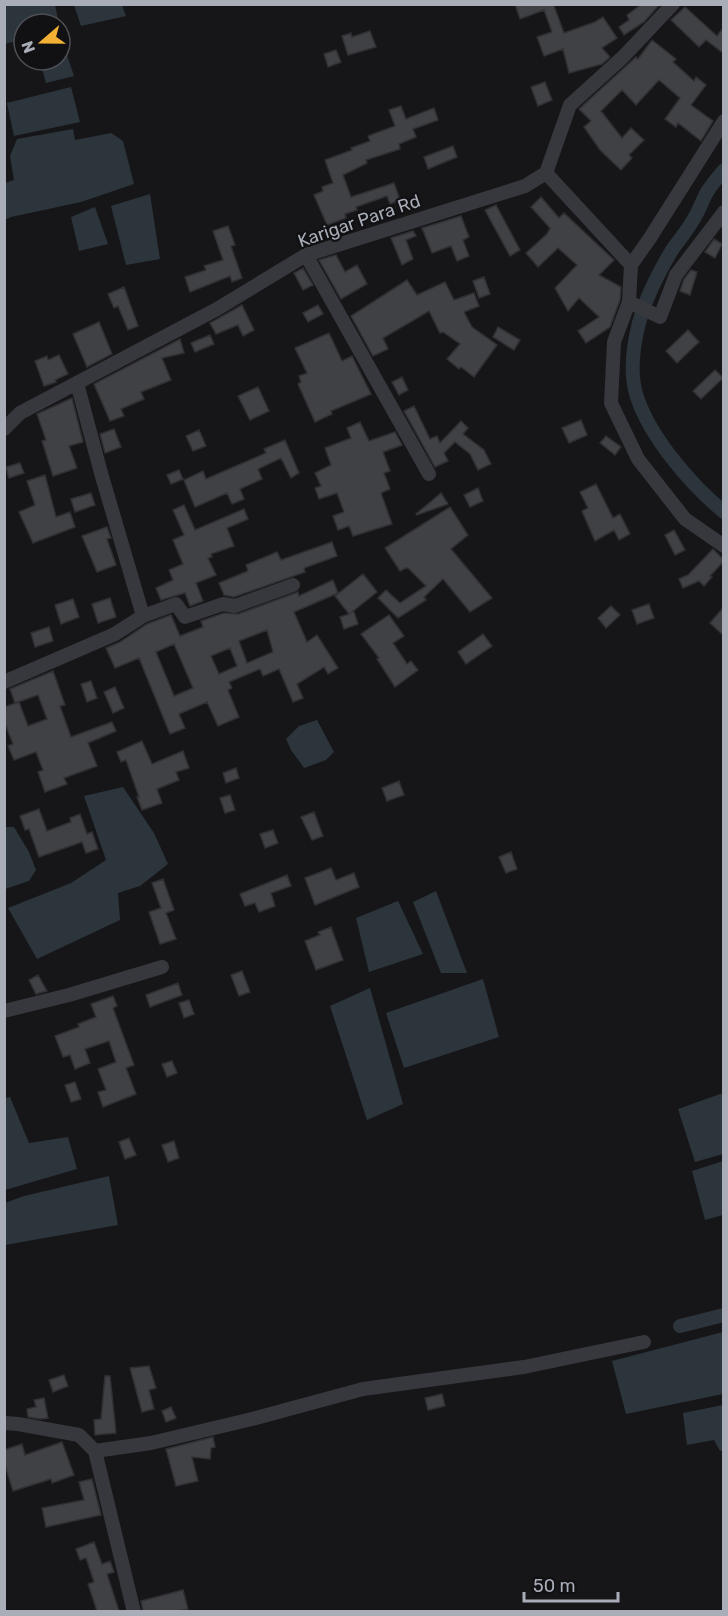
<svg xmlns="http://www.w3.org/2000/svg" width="728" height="1616" viewBox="0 0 728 1616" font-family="Rubik,sans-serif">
<rect width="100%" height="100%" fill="#161618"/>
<path fill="#2c353c" d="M4 5H55L59 24H24V39L5 44Z
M74 5H122L126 16 81 26Z
M66 52 74 76 46 83 40 61 60 60V54Z
M71 87 80 122 14 136 7 103Z
M73 129 75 140 111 133 123 141 134 184 81 202 11 217 5 220V183L14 180 10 156 17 139Z
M150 194 160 259 126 265 111 206Z
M95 207 108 244 79 251 71 217Z
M317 720 334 752 326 760 304 768 291 750 286 739 299 726Z
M123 787 154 833 168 864 140 886 118 893 120 920 37 959 8 908 71 883 106 860 84 796Z
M5 827H14L29 852 36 870 29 881 5 889Z
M436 891 467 973H441L413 902Z
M398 901 423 954 369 972 356 918Z
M483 979 499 1037 404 1068 386 1013Z
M370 988 403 1104 367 1120 330 1006Z
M723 1093V1154L695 1162 678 1109Z
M10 1097 29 1143 68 1137 77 1169 5 1190V1098Z
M723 1161V1215L705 1220 692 1171Z
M109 1176 118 1225 5 1245V1203L24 1196Z
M723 1332V1394L626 1414 612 1361Z
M723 1405V1450L720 1451 714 1440 687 1445 683 1413Z"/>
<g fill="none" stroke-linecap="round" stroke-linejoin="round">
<path stroke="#2c353c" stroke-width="14" d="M724 170C718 177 712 184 707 192 702 201 699 211 693 220 687 231 679 240 672 250 663 265 654 282 647 299 636 326 627 368 637 397 650 437 691 485 724 512
M680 1326 724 1315"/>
</g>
<path fill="#404145" stroke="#303034" stroke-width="1.5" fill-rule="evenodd" d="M515 4H556L554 6 564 33 595 22 603 17 617 38 602 48 610 57 602 64 569 73 563 49 544 56 537 37 552 32 544 10 520 19Z
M642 4H660L644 22 624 35 619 27 629 20 627 15Z
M685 7 717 36 723 28V53L706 40 699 47 671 20Z
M370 31 376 47 348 55 342 36 351 33 352 37Z
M652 40 676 59 673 62 694 81 696 77 706 85 691 105 713 121 701 141 678 123 676 127 665 119 680 98 659 80 636 105 622 90 601 111 622 138 631 128 644 140 629 155 632 158 621 170 600 150 584 127 591 121 579 109 636 57 638 59Z
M336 50 341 62 328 67 324 54Z
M545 82 552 100 538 106 531 87Z
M401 106 406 119 434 108 438 120 413 129 416 137 399 144 400 149 366 160 367 163 343 175 351 197 394 183 400 200 390 204 387 196 356 207 357 210 345 214 346 218 327 225 314 195 323 191 322 187 333 183 325 160 352 150 351 148 370 141 368 136 395 126 389 110Z
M453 146 457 157 428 169 424 157Z
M541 197 559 218 564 213 614 260 599 275 621 287 620 300 610 327 586 343 578 331 599 317 579 298 568 311 555 288 577 265 558 248 538 267 526 253 547 234 550 228 531 207Z
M496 205 520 250 510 256 485 210Z
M461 216 469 237 463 240 469 256 457 261 451 246 432 253 422 228Z
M228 226 235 245 231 246 242 278 232 282 230 276 190 292 185 277 206 270 204 266 223 260 213 231Z
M413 231 416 236 406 240 413 259 402 265 391 238Z
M714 239 722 244 715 258 705 252Z
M336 255 345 272 357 265 367 284 341 299 319 260Z
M303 268 313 285 303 290 294 273Z
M691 270 697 272 690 295 680 291 684 279Z
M484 277 490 294 479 298 473 281Z
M407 280 417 295 445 282 454 300 474 293 479 306 464 312 472 327 497 345 474 377 461 367 459 369 447 359 460 344 443 332 440 333 429 311 383 338 388 349 373 356 351 316Z
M124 287 138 326 128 330 118 306 114 308 108 294Z
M242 305 254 330 243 336 238 325 216 334 210 323Z
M318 305 323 314 308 322 303 313Z
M99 322 112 354 87 367 73 334Z
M498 327 520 340 514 350 493 337Z
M688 330 699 342 677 363 666 351Z
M329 333 342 361 352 356 371 394 331 411 332 414 315 422 298 384 301 382 299 376 307 373 295 348Z
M210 335 214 344 195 352 191 343Z
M180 339 184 353 162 358 171 380 141 392 144 399 121 409 124 416 110 421 94 384Z
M59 355 68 374 55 380 56 382 44 386 35 361 47 356 48 360Z
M715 370 723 378 701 399 693 391Z
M402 377 408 390 399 395 392 382Z
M258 387 269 411 250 420 238 396Z
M72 398 83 442 69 446 77 468 53 476 42 441 46 440 37 414Z
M414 406 430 439 437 436 440 443 461 421 468 428 463 434 484 450 491 464 478 470 470 454 455 442 444 453 448 461 435 467 404 411Z
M581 420 587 435 569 443 562 428Z
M360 422 369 441 395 432 402 445 383 452 390 471 384 473 390 489 381 493 392 524 353 536 349 526 338 530 333 516 344 512 337 493 319 499 315 488 321 486 315 473 331 465 325 448 351 438 347 428Z
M114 429 121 447 105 453 100 434Z
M199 430 206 446 193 451 186 436Z
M606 436 621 447 615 455 600 443Z
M285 440 299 473 291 478 281 458 258 469 262 479 240 489 244 499 232 504 227 493 195 507 184 480 203 471 206 479 266 453 264 449Z
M20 463 24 473 9 478 6 467Z
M179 470 183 479 171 484 167 475Z
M45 475 56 517 70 512 75 527 33 543 19 512 35 505 27 481Z
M596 484 613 518 620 514 630 534 619 540 614 530 595 541 582 511 588 508 580 492Z
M478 488 483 501 470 507 464 495Z
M91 493 95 505 75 512 71 499Z
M441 493 448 504 417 515 416 514Z
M184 505 195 530 244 509 248 519 227 528 234 546 211 554 212 557 208 558 216 575 196 583 203 601 190 606 185 593 161 600 156 588 173 580 169 570 183 564 173 540 184 535 173 510Z
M450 507 468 535 451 549 492 598 470 612 443 579 424 597 426 600 398 618 378 598 386 590 400 603 426 586 408 568H406L400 571 385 548Z
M107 527 111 538 107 539 116 565 97 572 82 536Z
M674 530 685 550 675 555 665 535Z
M332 542 337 556 304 568 305 572 234 597 224 595 219 583 248 571 246 565 277 552 281 560Z
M713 549 723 559V562L710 576 712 577 704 586 699 581 683 588 679 579 688 575Z
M363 574 377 592 352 612H354L358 624 344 629 340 617 349 614 335 596Z
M333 580 338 593 294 612 307 642 317 635 338 668 328 674 324 667 297 684 303 698 293 702 279 669 263 676 260 669 229 682 232 688 228 690 239 717 218 726 207 702 179 714 185 728 170 734 139 658 115 668 106 648 120 642 147 624 171 615 180 636 203 627 201 621 224 613 238 614 298 592 299 596ZM267 630 273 652 247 663 239 641ZM174 644 193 688 174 696 156 652ZM230 648 237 666 219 674 211 656Z
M110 598 116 617 98 623 92 604Z
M73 599 79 617 61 624 55 605Z
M649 604 654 618 637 624 632 610Z
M611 606 620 615 606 628 598 618Z
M723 608V635L710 623Z
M389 615 404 636 393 643 407 664 411 661 418 670 395 687 377 659 379 658 361 634Z
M49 627 53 641 35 647 31 633Z
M483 634 492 646 466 664 458 652Z
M53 671 65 705 60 706 71 737 112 722 116 731 88 743 97 766 64 778 67 784 45 792 38 772 43 770 36 752 14 760 8 746 13 744 4 721V707L19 702 28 726 47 719 38 695 15 703 10 689Z
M91 681 97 698 87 702 81 684Z
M115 687 124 708 113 713 104 692Z
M142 741 152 764 183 751 189 768 176 772 179 780 157 789 162 803 142 810 137 797H139L126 760 121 762 117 752Z
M236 768 239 778 226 783 223 773Z
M399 781 404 795 387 801 382 788Z
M230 795 235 810 225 813 220 798Z
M39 809 47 831 71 822 70 818 80 814 87 834 92 832 98 849 86 853 82 842 39 857 29 829 25 830 20 816Z
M314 812 323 836 312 840 301 817Z
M273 830 278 843 265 848 260 834Z
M511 852 517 869 506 873 499 857Z
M331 868 336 880 354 873 359 887 315 905 305 878Z
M287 875 291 886 271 893 275 906 259 912 255 903 245 906 240 894Z
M163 879 174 910 166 913 176 939 160 944 149 912 161 908 152 883Z
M331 927 343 960 316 970 305 941 320 935 318 932Z
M242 971 250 992 239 996 231 975Z
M38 975 47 991 36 994 29 980Z
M178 983 182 995 150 1007 146 995Z
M113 996 117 1006 113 1008 134 1065 126 1068 136 1094 103 1107 98 1092 106 1090 98 1069 116 1062 109 1041 85 1049 90 1063 75 1069 70 1055 63 1057 55 1036 79 1027 78 1024 96 1017 91 1004Z
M189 1000 194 1014 184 1018 179 1003Z
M172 1061 177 1073 167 1077 162 1064Z
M75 1082 81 1099 71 1102 65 1085Z
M129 1138 136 1155 125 1159 119 1142Z
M174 1141 179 1158 168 1162 162 1145Z
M149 1366 156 1388 149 1390 154 1409 142 1412 130 1368Z
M64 1375 68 1386 53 1392 49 1380Z
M105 1376H110L116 1433 95 1435 94 1420 101 1419Z
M442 1394 445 1406 428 1410 425 1398Z
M44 1398 48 1418 40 1419 28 1417 27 1409 36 1407 34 1400Z
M171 1407 176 1418 166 1422 162 1411Z
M213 1437 215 1447 211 1448 210 1459 192 1457 198 1481 176 1486 166 1449Z
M62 1442 74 1475 52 1483 51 1479 13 1491 4 1462V1450L22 1444 25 1455Z
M92 1479 101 1515 46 1527 42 1508 84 1500 79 1482Z
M94 1542 102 1564 110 1561 114 1572 107 1574 119 1611H97L88 1584 94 1582 86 1558 80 1560 76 1549Z
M183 1590 188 1609 178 1611H143L141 1601Z"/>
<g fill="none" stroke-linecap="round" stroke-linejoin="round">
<path stroke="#37383d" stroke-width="14" d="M724 121 650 238 631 265 629 302 614 342 611 403 638 459 685 519 724 546
M546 173 631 265
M306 255 429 474
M629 302 660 317 676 275 724 212
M4 429 20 413 217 309 306 255 525 186 546 173 570 105 623 57 673 4
M143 616 176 604 185 617 223 604 235 606 293 585
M4 682 115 634 143 616 101 473 77 383
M4 1011 69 995 162 967
M4 1423 18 1424 79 1435 95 1451 151 1443 252 1419 363 1389 524 1367 644 1342
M95 1451 134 1612"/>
</g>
<g text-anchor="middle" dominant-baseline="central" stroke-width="4.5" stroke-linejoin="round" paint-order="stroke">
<g font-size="18" fill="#a8adb8" stroke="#111113">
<text transform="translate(359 221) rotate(-19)">Karigar Para Rd</text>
</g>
</g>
<rect width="728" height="1616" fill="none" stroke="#a8adb8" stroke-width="12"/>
<g transform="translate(42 42) rotate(250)"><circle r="28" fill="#111113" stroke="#4d4f55" stroke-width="1.5"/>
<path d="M0-4.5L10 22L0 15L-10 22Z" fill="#f2b134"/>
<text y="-9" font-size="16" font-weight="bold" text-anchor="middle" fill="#a8adb8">N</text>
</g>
<path d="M524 1592v9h94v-9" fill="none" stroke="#a8adb8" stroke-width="3"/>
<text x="533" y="1592" font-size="18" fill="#a8adb8" stroke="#111113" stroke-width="4.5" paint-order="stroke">50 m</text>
</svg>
